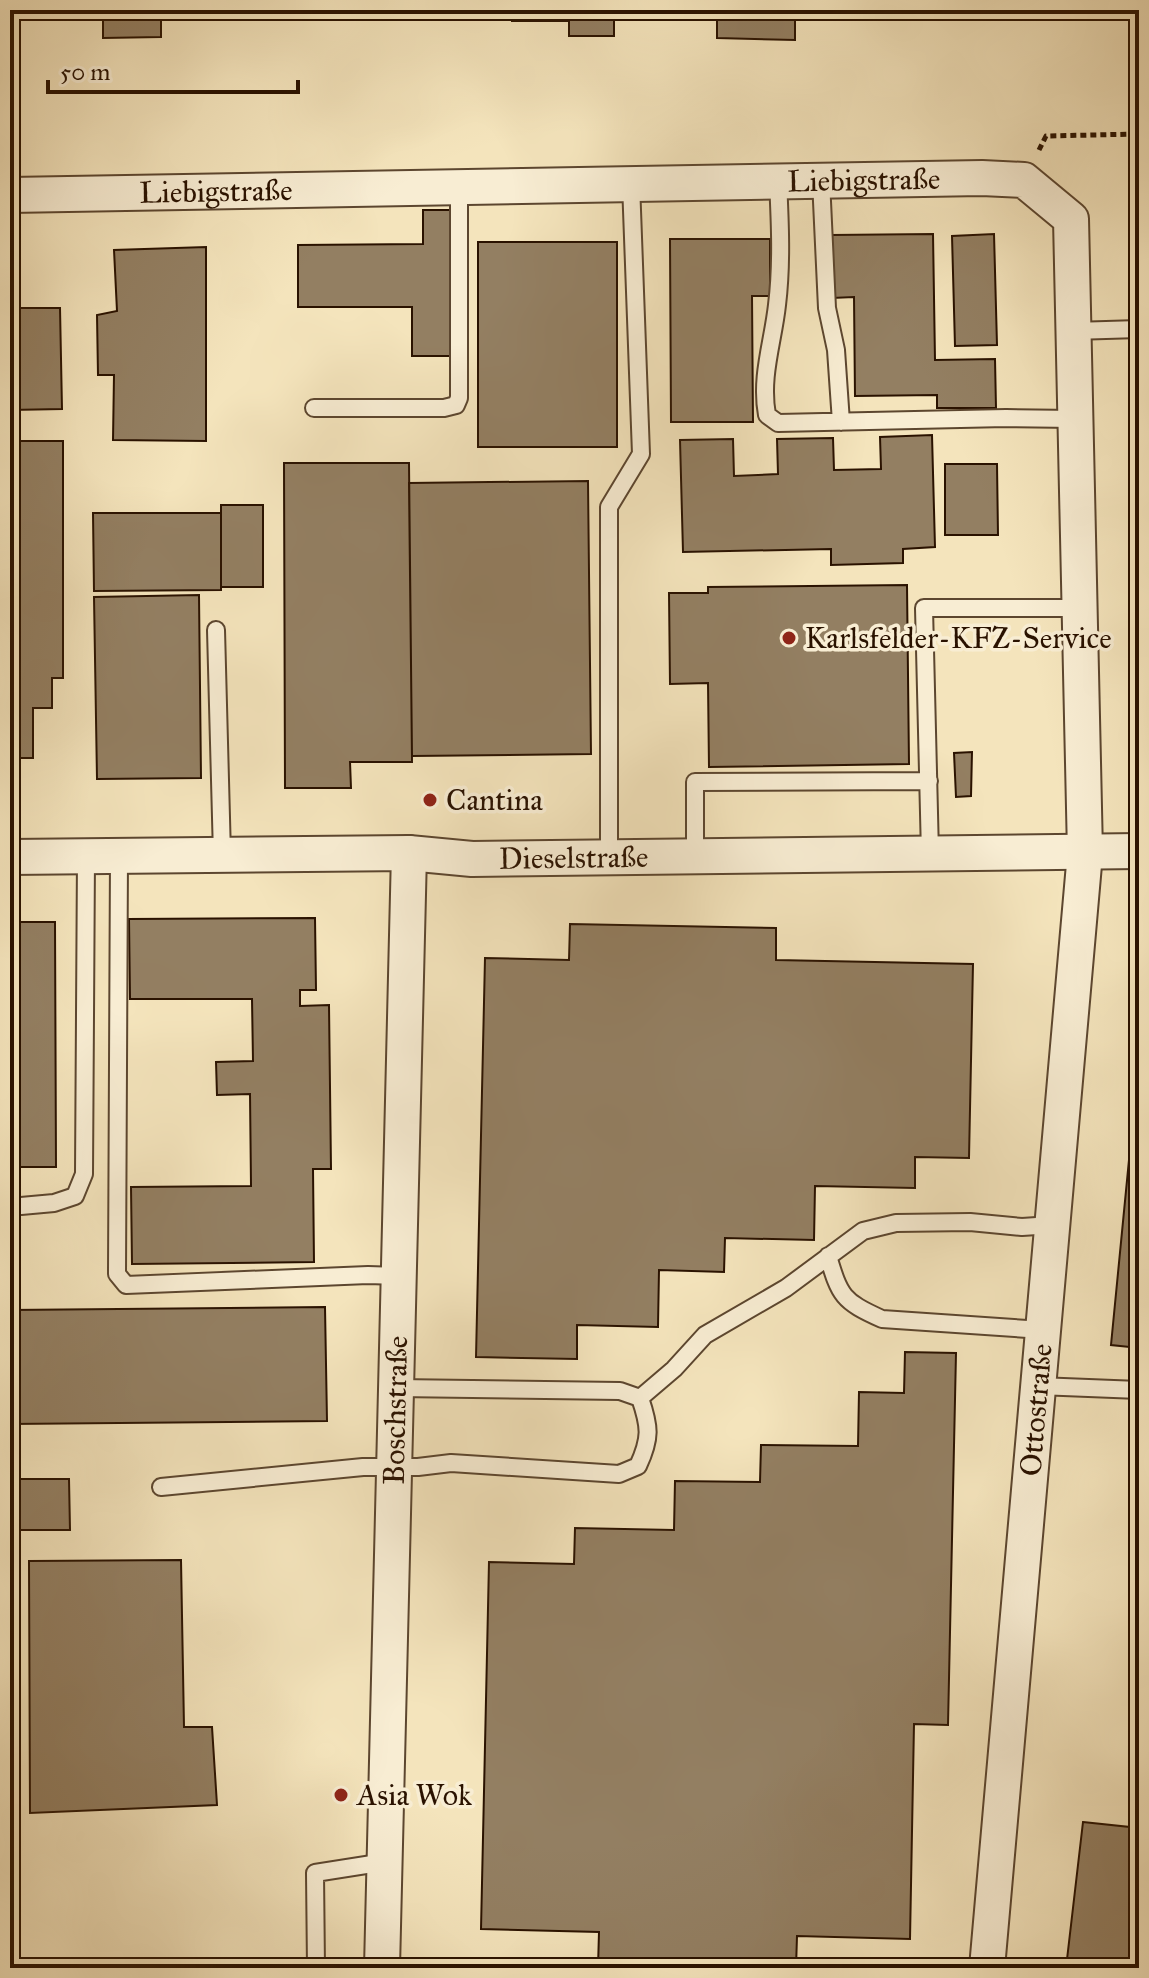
<svg xmlns="http://www.w3.org/2000/svg" width="1149" height="1978" viewBox="0 0 1149 1978" font-family="'IM FELL Great Primer',serif">
<rect width="100%" height="100%" fill="#f4e4bc"/>
<filter id="stains"><feTurbulence type="fractalNoise" baseFrequency=".0025" numOctaves="4"/><feColorMatrix values="0 0 0 0 .2 0 0 0 0 .09 0 0 0 0 .02 0 0 0 .5 -.17"/></filter>
<radialGradient id="worn" r=".72"><stop offset=".6" stop-color="#630" stop-opacity="0"/><stop offset="1" stop-color="#630" stop-opacity=".3"/></radialGradient>
<path fill="#937f62" stroke="#2a1200" stroke-width="2" d="M103 10H161V37L103 38Z
M187 10H239V16H187Z
M512 10H614V36H569V21H512Z
M681 10H717V19L682 18Z
M717 10H795V40L717 38Z
M1062 10H1098V14H1063Z
M1098 10H1131V13L1098 14Z
M1132 194H1139V303H1133Z
M423 210H454V356H412V307H298V245L423 244Z
M933 234 935 360 995 359 996 408H937V395L855 396 854 297 832 298 831 235Z
M994 234 997 345 955 346 952 236Z
M670 239H770V296H752L753 422H671Z
M478 242H617V447H478Z
M206 247V441L113 440 114 375H98L97 315 117 311 114 250Z
M10 308H60L62 409 10 410Z
M1135 370H1139V748H1137Z
M932 435 935 547 903 549V563L831 565V549L683 552 680 440 733 439 734 476 778 474 777 439 833 438 834 470 881 469 880 437Z
M10 441H63V678H52V708H33V758H10Z
M284 463H409L412 762H350L351 788H285Z
M945 464H997L998 535H945Z
M588 481 591 754 412 756 409 483Z
M221 505H263V587H221Z
M93 513H221V590L94 591Z
M907 585 909 764 709 767 708 683 670 684 669 593H708V587Z
M199 595 201 778 97 779 94 597Z
M972 752 971 796 956 797 954 753Z
M315 918 316 990H300V1006L329 1005 331 1169H313L314 1262 132 1264 131 1187 251 1186 250 1094 217 1095 216 1062 253 1061 252 999H130L129 919Z
M10 922H55L56 1167H10Z
M570 924 776 928V960L973 964 969 1158 915 1157V1188L815 1186 814 1240 725 1238 724 1272 659 1270 658 1327 577 1325V1359L476 1357 485 958 569 960Z
M1139 1057V1348L1111 1345Z
M325 1307 327 1421 10 1424V1310Z
M905 1352 956 1353 948 1725 914 1724 910 1939 797 1936 796 1968H643L598 1967 599 1932 481 1929 489 1562 574 1564 575 1528 674 1530 675 1481 760 1482 761 1445 858 1446 859 1392 904 1393Z
M10 1479H69L70 1530H10Z
M181 1560 184 1727H212L217 1805 30 1813 29 1561Z
M1083 1822 1139 1828V1968H1066Z"/>
<g fill="none" stroke-linecap="round" stroke-linejoin="round">
<defs>
<path id="service" d="M821 180 827 308 836 350 841 422
M778 181C780 222 782 264 777 305 773 342 760 377 767 415L778 423 1006 418 1075 419
M1073 331 1139 329
M314 408H444L456 405 459 398V187
M216 630 222 855
M930 854 924 608H1079
M119 856 117 1274 126 1285 368 1275 399 1276
M695 856V782L929 781
M609 858V507L641 454 631 183
M10 1207 54 1203 75 1196 84 1174 86 856
M828 1256C840 1296 842 1301 882 1319L1043 1330
M1038 1386 1139 1390
M640 1398 674 1369 705 1335 786 1288 863 1231 896 1223 970 1222 1022 1227 1052 1225
M161 1487 363 1467H418L451 1463 619 1474 638 1466C651 1438 650 1427 640 1398L620 1391 397 1388
M316 1968 315 1873 385 1862"/>
<g id="minor">
<path id="s1" d="M10 195 982 178 1024 180 1071 219 1085 853 987 1968"/>
<path id="s2" d="M10 857 409 853 472 859 1139 851"/>
<path id="s3" d="M382 1968 409 853"/>
</g>
</defs>
<use href="#service" stroke="#5c462f" stroke-width="20"/>
<use href="#minor" stroke="#5c462f" stroke-width="38"/>
<path stroke="#2a1200" stroke-width="5" stroke-dasharray="6 4" stroke-linecap="butt" d="M1039 150 1046 136 1139 134"/>
<use href="#service" stroke="#f8edd3" stroke-width="16"/>
<use href="#minor" stroke="#f8edd3" stroke-width="34"/>
</g>
<g fill="#8f2418" stroke="#f8edd3" stroke-width="3">
<circle cx="789" cy="638" r="8"/>
<circle cx="430" cy="800" r="8"/>
<circle cx="341" cy="1795" r="8"/>
</g>
<g text-anchor="middle" dominant-baseline="central" stroke-width="7" stroke-linejoin="round" paint-order="stroke">
<g font-size="30" fill="#2a1200" stroke="#f8edd3">
<text stroke="none"><textPath href="#s1" startOffset="854">Liebigstraße</textPath></text>
<text stroke="none"><textPath href="#s1" startOffset="206">Liebigstraße</textPath></text>
<text stroke="none"><textPath href="#s2" startOffset="564">Dieselstraße</textPath></text>
<text stroke="none"><textPath href="#s3" startOffset="558">Boschstraße</textPath></text>
<text transform="translate(1036 1410) rotate(-85)">Ottostraße</text>
</g>
<g font-size="30" fill="#2a1200" stroke="#f8edd3" text-anchor="start">
<text x="805" y="638">Karlsfelder-KFZ-Service</text>
<text x="446" y="800">Cantina</text>
<text x="357" y="1795">Asia Wok</text>
</g>
</g>
<rect width="1149" height="1978" fill="none" stroke="#f4e4bc" stroke-width="40"/>
<rect x="12" y="12" width="1125" height="1954" fill="none" stroke="#2a1200" stroke-width="4"/>
<rect x="20" y="20" width="1109" height="1938" fill="none" stroke="#2a1200" stroke-width="2"/>
<path d="M48 80v12h250v-12" fill="none" stroke="#2a1200" stroke-width="4"/>
<text x="60" y="80" font-size="24" fill="#2a1200" stroke="#f8edd3" stroke-width="6" paint-order="stroke">50 m</text>
<rect width="100%" height="100%" filter="url(#stains)"/>
<rect width="100%" height="100%" fill="url(#worn)"/>
</svg>
